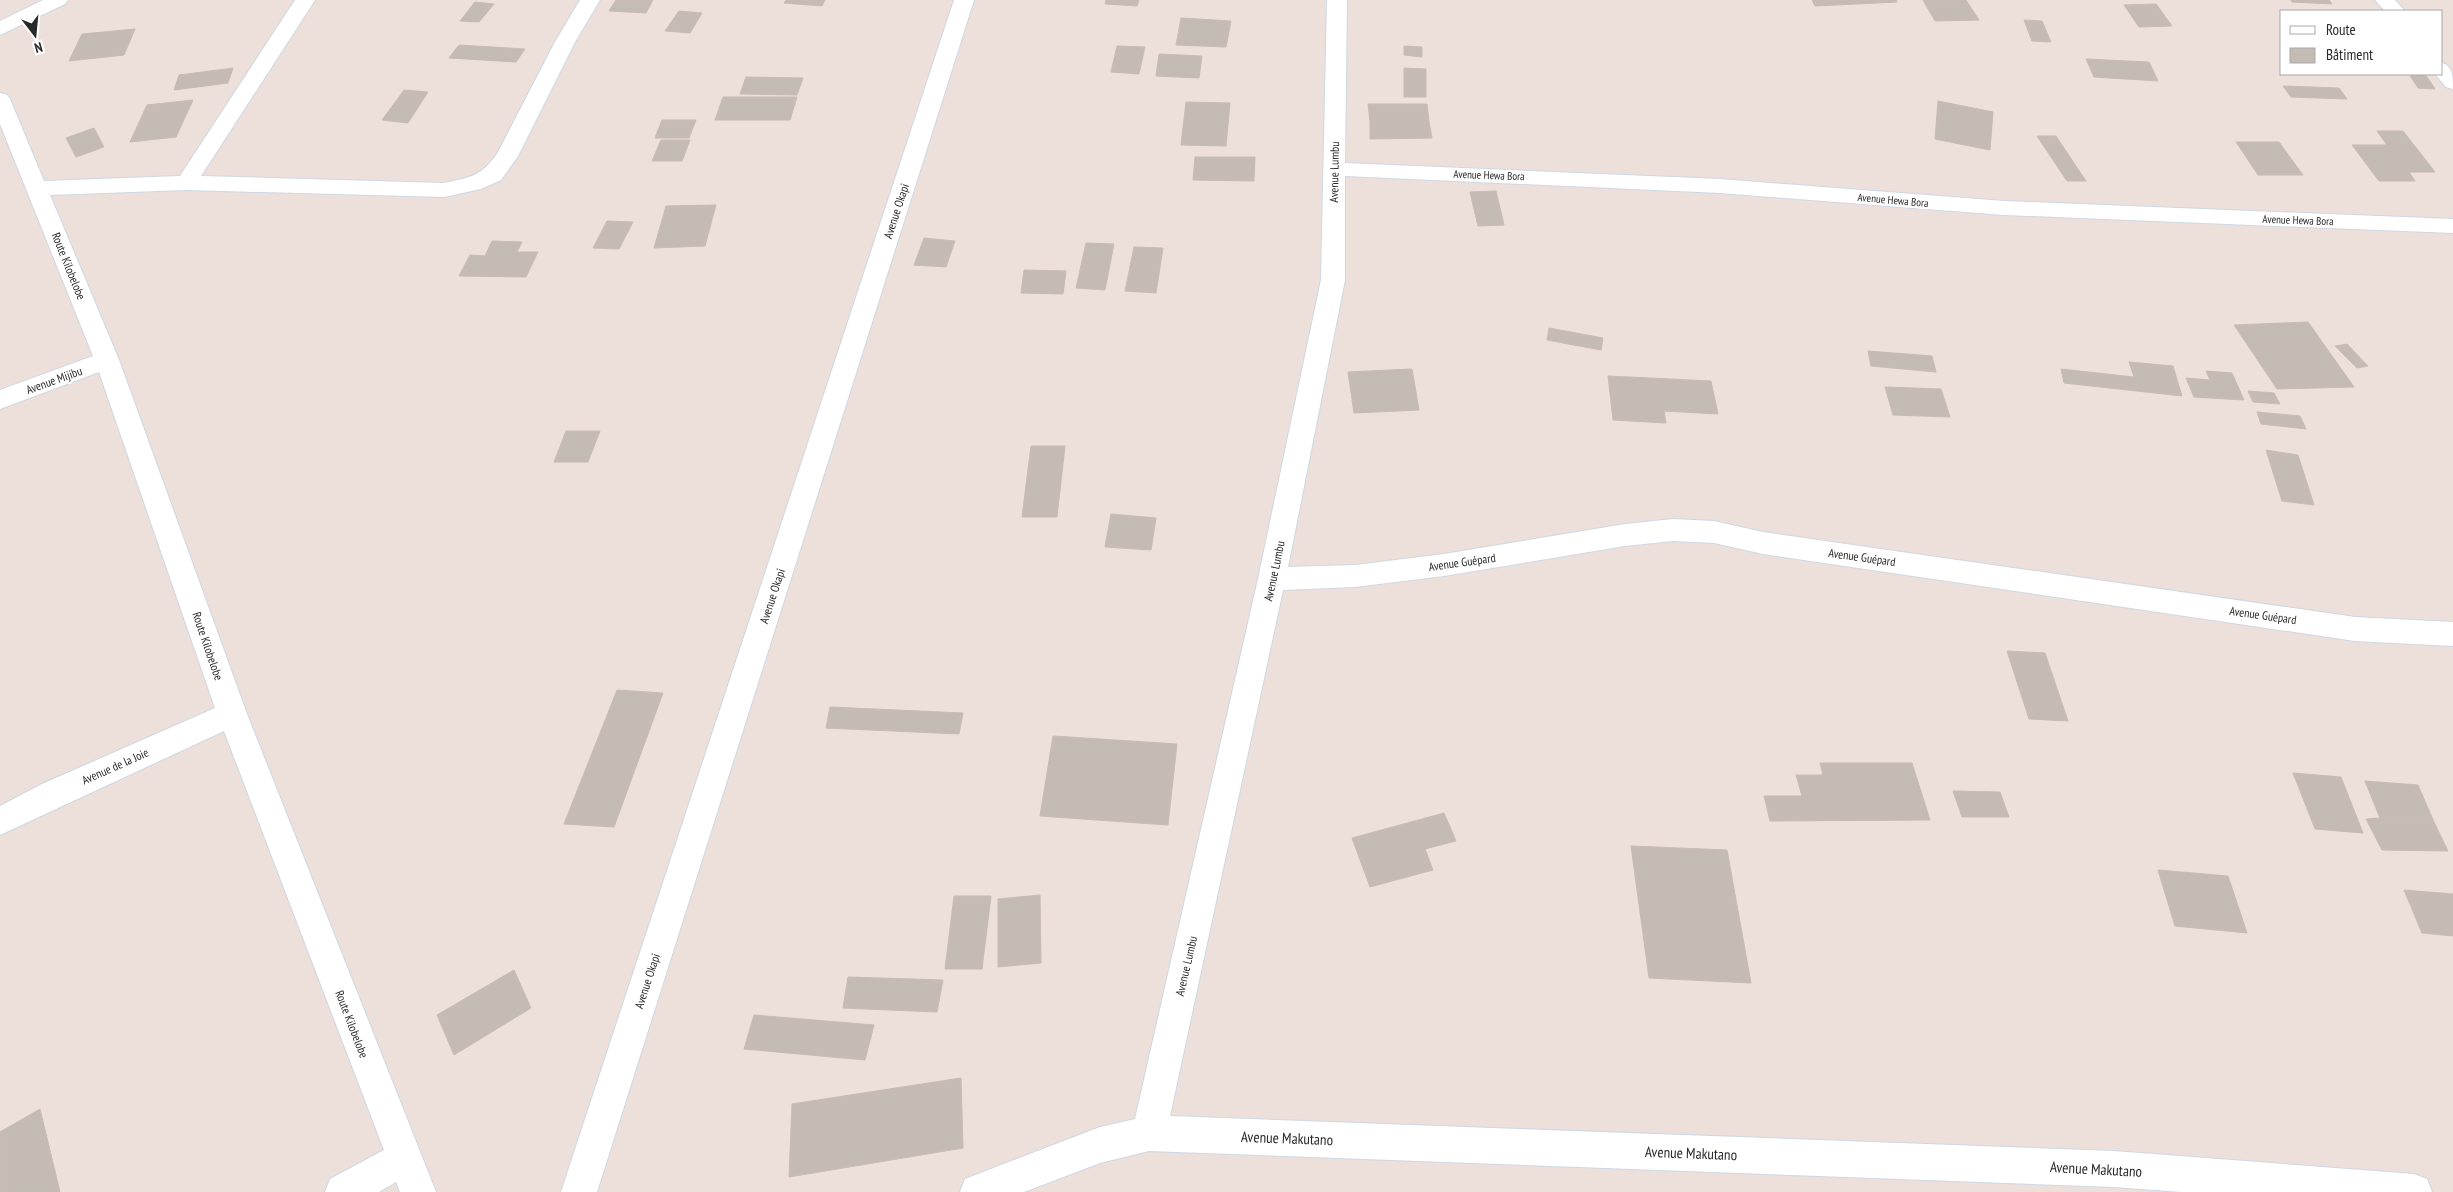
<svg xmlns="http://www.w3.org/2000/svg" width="2453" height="1192" viewBox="0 0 2453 1192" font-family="'PT Sans Narrow',sans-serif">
<rect width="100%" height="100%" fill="#eddfd9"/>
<path fill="#c4bbb5" stroke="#c9bbb3" d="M616 0H653L646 13 609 11Z
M786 0H825L822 6 784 3Z
M1106 0H1139L1137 6 1105 4Z
M1812 0H1896L1897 2 1815 6Z
M1923 0H1966L1979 20 1935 21Z
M2291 0H2329L2332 4 2292 2Z
M475 2 494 4 479 22 460 21Z
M2156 4 2172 26 2139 27 2124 5Z
M679 11 702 13 690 33 665 31Z
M1181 18 1231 21 1226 47 1176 45Z
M2024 20 2042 21 2051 42 2032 41Z
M135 29 124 55 69 61 82 34Z
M459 45 525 49 516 62 449 58Z
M1117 46 1145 47 1139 74 1111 72Z
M1404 46 1422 47V57L1404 55Z
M1159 54 1202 56 1199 78 1156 76Z
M2086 59 2149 62 2158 81 2094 77Z
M233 68 228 83 174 90 179 75Z
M1404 68 1426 69V97H1404Z
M2409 74H2425L2435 89 2418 88Z
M746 77 803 78 797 95 740 94Z
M2283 86 2339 88 2347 99 2291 97Z
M404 90 428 92 408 123 382 120Z
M723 97H797L790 120H715Z
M193 100 176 137 130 142 147 105Z
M1938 101 1993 112 1990 150 1935 139Z
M1186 102 1230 103 1226 146 1181 145Z
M1368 104H1427L1429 122H1370Z
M662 120H696L689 138H655Z
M1370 122H1429L1432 138 1370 139Z
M94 128 104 147 76 157 66 138Z
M2377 131H2403L2435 172H2409L2415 181H2379L2352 145H2387Z
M2037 136H2056L2086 181H2067Z
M661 140H690L682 161H652Z
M2236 142H2279L2303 175H2258Z
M1195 157H1255L1254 181 1193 180Z
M1496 191 1504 225 1478 226 1470 192Z
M716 205 705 246 654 248 666 206Z
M607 221 633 222 619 249 593 248Z
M924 238 955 241 946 267 914 265Z
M492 241 522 242 517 252H538L526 277 459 276 470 255 485 256Z
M1086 243 1114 244 1105 290 1076 288Z
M1134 247 1163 248 1156 293 1125 291Z
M1024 270 1066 271 1063 294 1021 293Z
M2308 322 2354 387 2277 389 2234 325Z
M1549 328 1603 338 1601 350 1547 340Z
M2347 344 2368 366 2357 368 2335 346Z
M1868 351 1932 356 1936 372 1871 366Z
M2129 362 2173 366 2182 396 2064 383 2061 369 2134 377Z
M1412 369 1419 410 1354 413 1348 372Z
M2206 371 2232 373 2244 400 2194 397 2186 378 2210 380Z
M1608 376 1711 381 1718 414 1664 411 1666 423 1613 420Z
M1885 387 1941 389 1950 417 1893 415Z
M2248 391 2274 393 2280 404 2253 402Z
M2257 412 2300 416 2306 429 2261 424Z
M566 431H600L588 462H554Z
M1031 446H1065L1057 517H1022Z
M2266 450 2298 455 2314 505 2282 501Z
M1111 514 1156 518 1151 550 1105 547Z
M2007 651 2045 653 2068 721 2029 719Z
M617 690 663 693 614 827 564 824Z
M830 707 963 713 959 734 826 728Z
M1053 736 1177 744 1168 825 1040 816Z
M1820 763H1912L1930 820 1770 821 1764 796H1802L1796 775H1823Z
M2293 773 2341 777 2363 833 2315 829Z
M2365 781 2418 785 2434 822 2380 818Z
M1953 791 2000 792 2009 817H1962Z
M1444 813 1456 841 1425 849 1433 870 1370 887 1352 838Z
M2380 818 2434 822 2448 851 2382 850 2366 819Z
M1631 846 1727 850 1751 983 1649 978Z
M2158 870 2228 876 2247 933 2175 926Z
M2404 890 2453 894V936L2422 933Z
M1040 895 1041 963 998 967V899Z
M954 896H991L982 969H945Z
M514 970 531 1008 454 1055 437 1015Z
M848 977 943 980 937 1012 843 1008Z
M754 1015 874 1025 865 1060 744 1049Z
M961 1078 963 1148 789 1177 792 1104Z
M40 1109 60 1192H0V1132Z"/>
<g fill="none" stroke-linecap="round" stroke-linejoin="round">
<defs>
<path id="street" d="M43 0H68L65 4 0 35V21Z
M295 0H315L201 176 444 183C471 177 480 177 497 154L555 42 580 0H600L575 42 518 156 501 180 481 189 444 197 186 190 50 195 119 360 247 714 436 1192H400L396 1182 379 1192H325L330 1179 384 1150 224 731 0 835V806L42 784 215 708 99 372 0 409V390L93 356 0 124V93L7 95 10 99 44 181 180 176Z
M954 0H974L597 1192H561Z
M1327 0H1347L1345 163 1720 179 2004 201 2453 219V233L2004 215 1720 193 1345 176V280L1288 567 1355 565 1444 554 1625 524 1673 519 1714 521 1763 532 2355 617 2453 622V646L2355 641 1763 554 1714 543 1673 541 1625 546 1444 576 1355 587 1283 590 1170 1116 2114 1151 2414 1174 2427 1179 2432 1192H2181L2114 1187 1149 1151 1100 1163 1024 1192H960L965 1179 1100 1127 1135 1119 1258 579 1321 280Z
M2375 0H2395L2405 11H2385Z
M2442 63C2453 66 2453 77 2453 89L2446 87 2435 74H2442Z"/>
</defs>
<use href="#street" stroke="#ced8e4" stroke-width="2"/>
<use href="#street" fill="#fff" fill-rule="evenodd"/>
</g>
<g text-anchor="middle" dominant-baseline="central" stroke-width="4.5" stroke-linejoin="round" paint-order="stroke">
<g font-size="11" fill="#292929" stroke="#fff">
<text transform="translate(1489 175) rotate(2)">Avenue Hewa Bora</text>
<text transform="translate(1893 200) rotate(5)">Avenue Hewa Bora</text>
<text transform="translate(2298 220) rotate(2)">Avenue Hewa Bora</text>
</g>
<g font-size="12" fill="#292929" stroke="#fff">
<text transform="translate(1334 172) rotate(-89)">Avenue Lumbu</text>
<text transform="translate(896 211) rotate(-72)">Avenue Okapi</text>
<text transform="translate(69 266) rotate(68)">Route Kilobelobe</text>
<text transform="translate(54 380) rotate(-20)">Avenue Mijibu</text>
<text transform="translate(1862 557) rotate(8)">Avenue Guépard</text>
<text transform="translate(1462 562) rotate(-8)">Avenue Guépard</text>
<text transform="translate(1274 571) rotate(-78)">Avenue Lumbu</text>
<text transform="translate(772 596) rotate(-72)">Avenue Okapi</text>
<text transform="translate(2263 615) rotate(8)">Avenue Guépard</text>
<text transform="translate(208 646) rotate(71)">Route Kilobelobe</text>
<text transform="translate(115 766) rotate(-24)">Avenue de la Joie</text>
<text transform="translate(1186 966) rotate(-77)">Avenue Lumbu</text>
<text transform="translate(647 981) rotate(-72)">Avenue Okapi</text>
<text transform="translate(352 1024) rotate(69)">Route Kilobelobe</text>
</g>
<g font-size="15" fill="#292929" stroke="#fff">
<text transform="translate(1287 1138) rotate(2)">Avenue Makutano</text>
<text transform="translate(1691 1153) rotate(2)">Avenue Makutano</text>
<text transform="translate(2096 1169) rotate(3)">Avenue Makutano</text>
</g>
</g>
<rect x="2280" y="10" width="162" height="65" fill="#ffffff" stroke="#a9a9a9"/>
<rect x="2290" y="26" width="25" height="8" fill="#ffffff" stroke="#a9a9a9"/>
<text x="2326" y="35" font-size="15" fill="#292929">Route</text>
<rect x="2290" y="48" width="25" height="15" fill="#c4bbb5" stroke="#a9a9a9"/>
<text x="2326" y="60" font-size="15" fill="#292929">Bâtiment</text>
<g transform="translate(35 35) rotate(164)" stroke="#ffffff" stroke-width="4" paint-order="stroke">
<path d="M0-4L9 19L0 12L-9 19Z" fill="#292929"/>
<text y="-8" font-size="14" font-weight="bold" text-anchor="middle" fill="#292929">N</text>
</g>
</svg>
